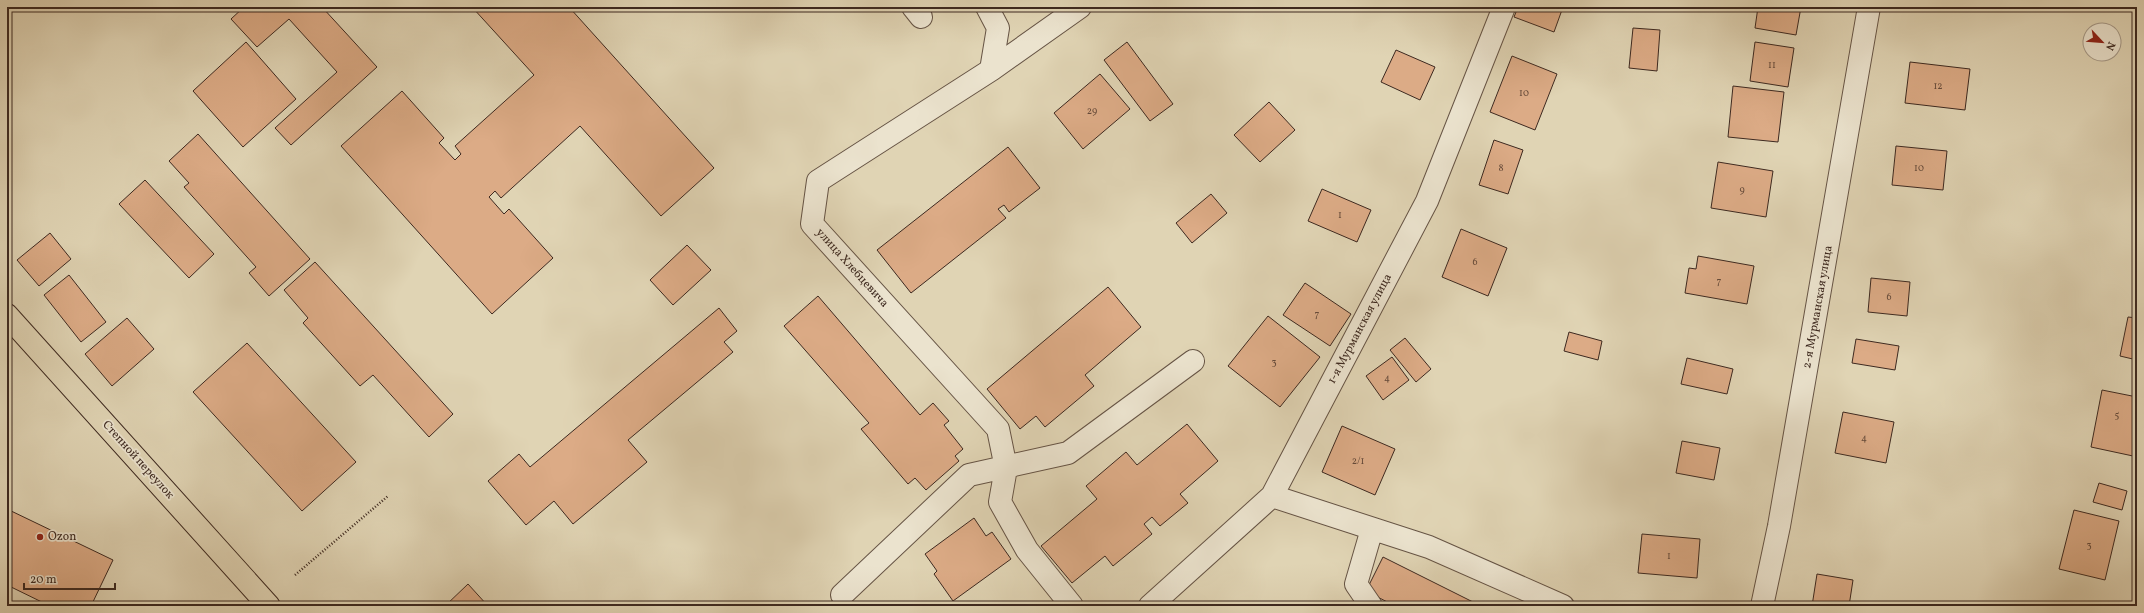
<svg xmlns="http://www.w3.org/2000/svg" width="2144" height="613" viewBox="0 0 2144 613" font-family="Vollkorn,serif">
<rect width="100%" height="100%" fill="#e0d4b4"/>
<filter id="stains"><feTurbulence type="fractalNoise" baseFrequency=".005" numOctaves="4"/><feColorMatrix values="0 0 0 0 .2 0 0 0 0 .09 0 0 0 0 .02 0 0 0 .5 -.17"/></filter>
<radialGradient id="worn" r=".72"><stop offset=".6" stop-color="#630" stop-opacity="0"/><stop offset="1" stop-color="#630" stop-opacity=".3"/></radialGradient>
<path fill="#dcab86" stroke="#3d2920" d="M244 7H322L377 67 291 145 275 128 337 72 289 19 257 47 231 19Z
M472 7H569L714 168 661 216 580 126 501 198 495 191 489 197 504 214 509 209 553 258 492 314 341 146 402 91 444 138 439 143 455 160 461 154 455 146 534 75Z
M1518 7H1563L1554 32 1514 17Z
M1758 7H1801L1796 35 1755 28Z
M1935 7H1976V11Z
M1633 28 1660 30 1657 71 1629 68Z
M246 42 296 99 243 147 193 91Z
M1127 42 1173 104 1150 121 1104 60Z
M1755 42 1794 48 1788 87 1750 81Z
M1396 50 1435 67 1420 100 1381 82Z
M1512 56 1557 74 1535 130 1490 112Z
M1910 62 1970 69 1965 110 1905 103Z
M1100 74 1130 109 1083 149 1054 113Z
M1733 86 1784 92 1778 142 1728 137Z
M1269 102 1295 130 1260 162 1234 135Z
M198 134 310 259 269 296 249 273 256 267 184 187 189 183 169 161Z
M1494 140 1523 150 1508 194 1479 185Z
M1896 146 1947 151 1943 190 1892 185Z
M1008 147 1040 188 1009 212 1004 205 998 209 1006 218 911 293 877 250Z
M1718 162 1773 171 1766 217 1711 208Z
M145 180 214 254 189 278 119 204Z
M1322 189 1371 210 1357 242 1308 221Z
M1211 194 1227 213 1192 243 1176 223Z
M1461 229 1507 248 1488 296 1442 277Z
M50 233 71 259 39 286 17 260Z
M687 245 711 270 673 305 650 280Z
M1698 256 1754 266 1747 304 1685 293 1689 268 1696 269Z
M315 262 453 414 429 437 373 375 360 386 303 323 308 318 284 290Z
M69 275 106 322 81 342 44 295Z
M1871 278 1910 282 1907 316 1868 312Z
M1305 283 1351 314 1330 346 1283 315Z
M1108 287 1141 327 1085 375 1094 386 1045 427 1036 416 1020 429 987 389Z
M818 296 920 415 933 403 949 421 944 425 963 449 955 456 959 461 926 490 915 478 908 484 861 429 869 423 784 326Z
M719 308 737 331 724 342 733 352 628 440 647 462 573 524 554 501 526 525 488 481 519 454 530 467Z
M1268 316 1320 357 1280 407 1228 366Z
M2128 317 2137 318V360L2120 356Z
M127 318 154 349 112 386 85 354Z
M1569 332 1602 341 1598 360 1564 351Z
M1405 338 1431 369 1416 382 1390 350Z
M1856 339 1899 346 1895 370 1852 363Z
M247 343 356 462 302 511 193 392Z
M1392 357 1409 380 1383 400 1366 376Z
M1687 358 1733 369 1727 394 1681 384Z
M2102 390 2137 397V433L2133 456 2091 447Z
M1843 412 1894 422 1886 463 1835 453Z
M1187 424 1218 461 1180 494 1188 503 1160 526 1152 517 1144 524 1152 534 1113 566 1105 556 1072 583 1041 546 1097 499 1086 486 1126 452 1137 465Z
M1342 426 1395 449 1375 495 1322 472Z
M1682 441 1720 448 1714 480 1676 473Z
M2099 483 2127 491 2122 510 2093 502Z
M7 509 113 560 91 606H50L7 585Z
M2074 510 2119 521 2105 580 2059 569Z
M974 518 986 536 992 532 1011 559 953 601 934 574 937 571 925 554Z
M1642 534 1700 539 1697 578 1638 573Z
M1383 557 1481 606H1395L1366 591Z
M1817 574 1853 580 1849 606H1812Z
M468 584 488 606H445Z"/>
<g fill="none" stroke-linecap="round" stroke-linejoin="round">
<defs>
<path id="minor" d="M913 7 921 17
M987 7 998 28 991 70
M1272 496 1429 547 1563 606
M842 595 969 475 1068 453 1193 361
M1072 606 1027 550 1000 502 1006 468 998 429 812 224 818 181 991 70 1080 7
M1150 606 1272 496 1427 201 1504 7
M1371 606 1356 584 1372 529
M1762 606 1779 526 1869 7"/>
<path id="major" d="M7 315 269 606"/>
</defs>
<use href="#minor" stroke="#665445" stroke-width="24"/>
<use href="#major" stroke="#3d2920" stroke-width="24"/>
<path stroke="#3d2920" stroke-width="2.5" stroke-dasharray="1 2" stroke-linecap="butt" d="M295 575 388 496"/>
<use href="#minor" stroke="#ebe3ce" stroke-width="22"/>
<use href="#major" stroke="#e0d4b4" stroke-width="22"/>
</g>
<circle fill="#8f2418" stroke="#ebe3ce" stroke-width="1.5" cx="40" cy="537" r="4"/>
<g text-anchor="middle" dominant-baseline="central" stroke-width="3.5" stroke-linejoin="round" paint-order="stroke">
<g font-size="10" fill="#654a3a">
<text x="1772" y="65">11</text>
<text x="1938" y="86">12</text>
<text x="1524" y="93">10</text>
<text x="1092" y="111">29</text>
<text x="1501" y="168">8</text>
<text x="1919" y="168">10</text>
<text x="1742" y="190">9</text>
<text x="1340" y="215">1</text>
<text x="1475" y="262">6</text>
<text x="1719" y="281">7</text>
<text x="1889" y="297">6</text>
<text x="1317" y="314">7</text>
<text x="1274" y="362">3</text>
<text x="1387" y="378">4</text>
<text x="2117" y="415">5</text>
<text x="1864" y="438">4</text>
<text x="1358" y="461">2/1</text>
<text x="2089" y="545">3</text>
<text x="1669" y="556">1</text>
</g>
<g font-size="12" fill="#3d2920" stroke="#ebe3ce">
<text transform="translate(852 268) rotate(48)">улица Хлебцевича</text>
<text transform="translate(1818 307) rotate(-80)">2-я Мурманская улица</text>
<text transform="translate(1360 329) rotate(-62)">1-я Мурманская улица</text>
<text transform="translate(138 460) rotate(48)">Степной переулок</text>
</g>
<g font-size="12" fill="#3d2920" stroke="#ebe3ce" text-anchor="start">
<text x="48" y="537">Ozon</text>
</g>
</g>
<rect width="2144" height="613" fill="none" stroke="#e0d4b4" stroke-width="24"/>
<rect x="8" y="8" width="2128" height="597" fill="none" stroke="#3d2920" stroke-width="2"/>
<rect x="12" y="12" width="2120" height="589" fill="none" stroke="#3d2920"/>
<g transform="translate(2102 42) rotate(116)"><circle r="19" fill="#ebe3ce" stroke="#a59988"/>
<path d="M0-3L7 15L0 10L-7 15Z" fill="#8f2418"/>
<text y="-6" font-size="11" font-weight="bold" text-anchor="middle" fill="#3d2920">N</text>
</g>
<path d="M24 583v6h91v-6" fill="none" stroke="#3d2920" stroke-width="2"/>
<text x="30" y="583" font-size="12" fill="#3d2920" stroke="#ebe3ce" stroke-width="3" paint-order="stroke">20 m</text>
<rect width="100%" height="100%" filter="url(#stains)"/>
<rect width="100%" height="100%" fill="url(#worn)"/>
</svg>
